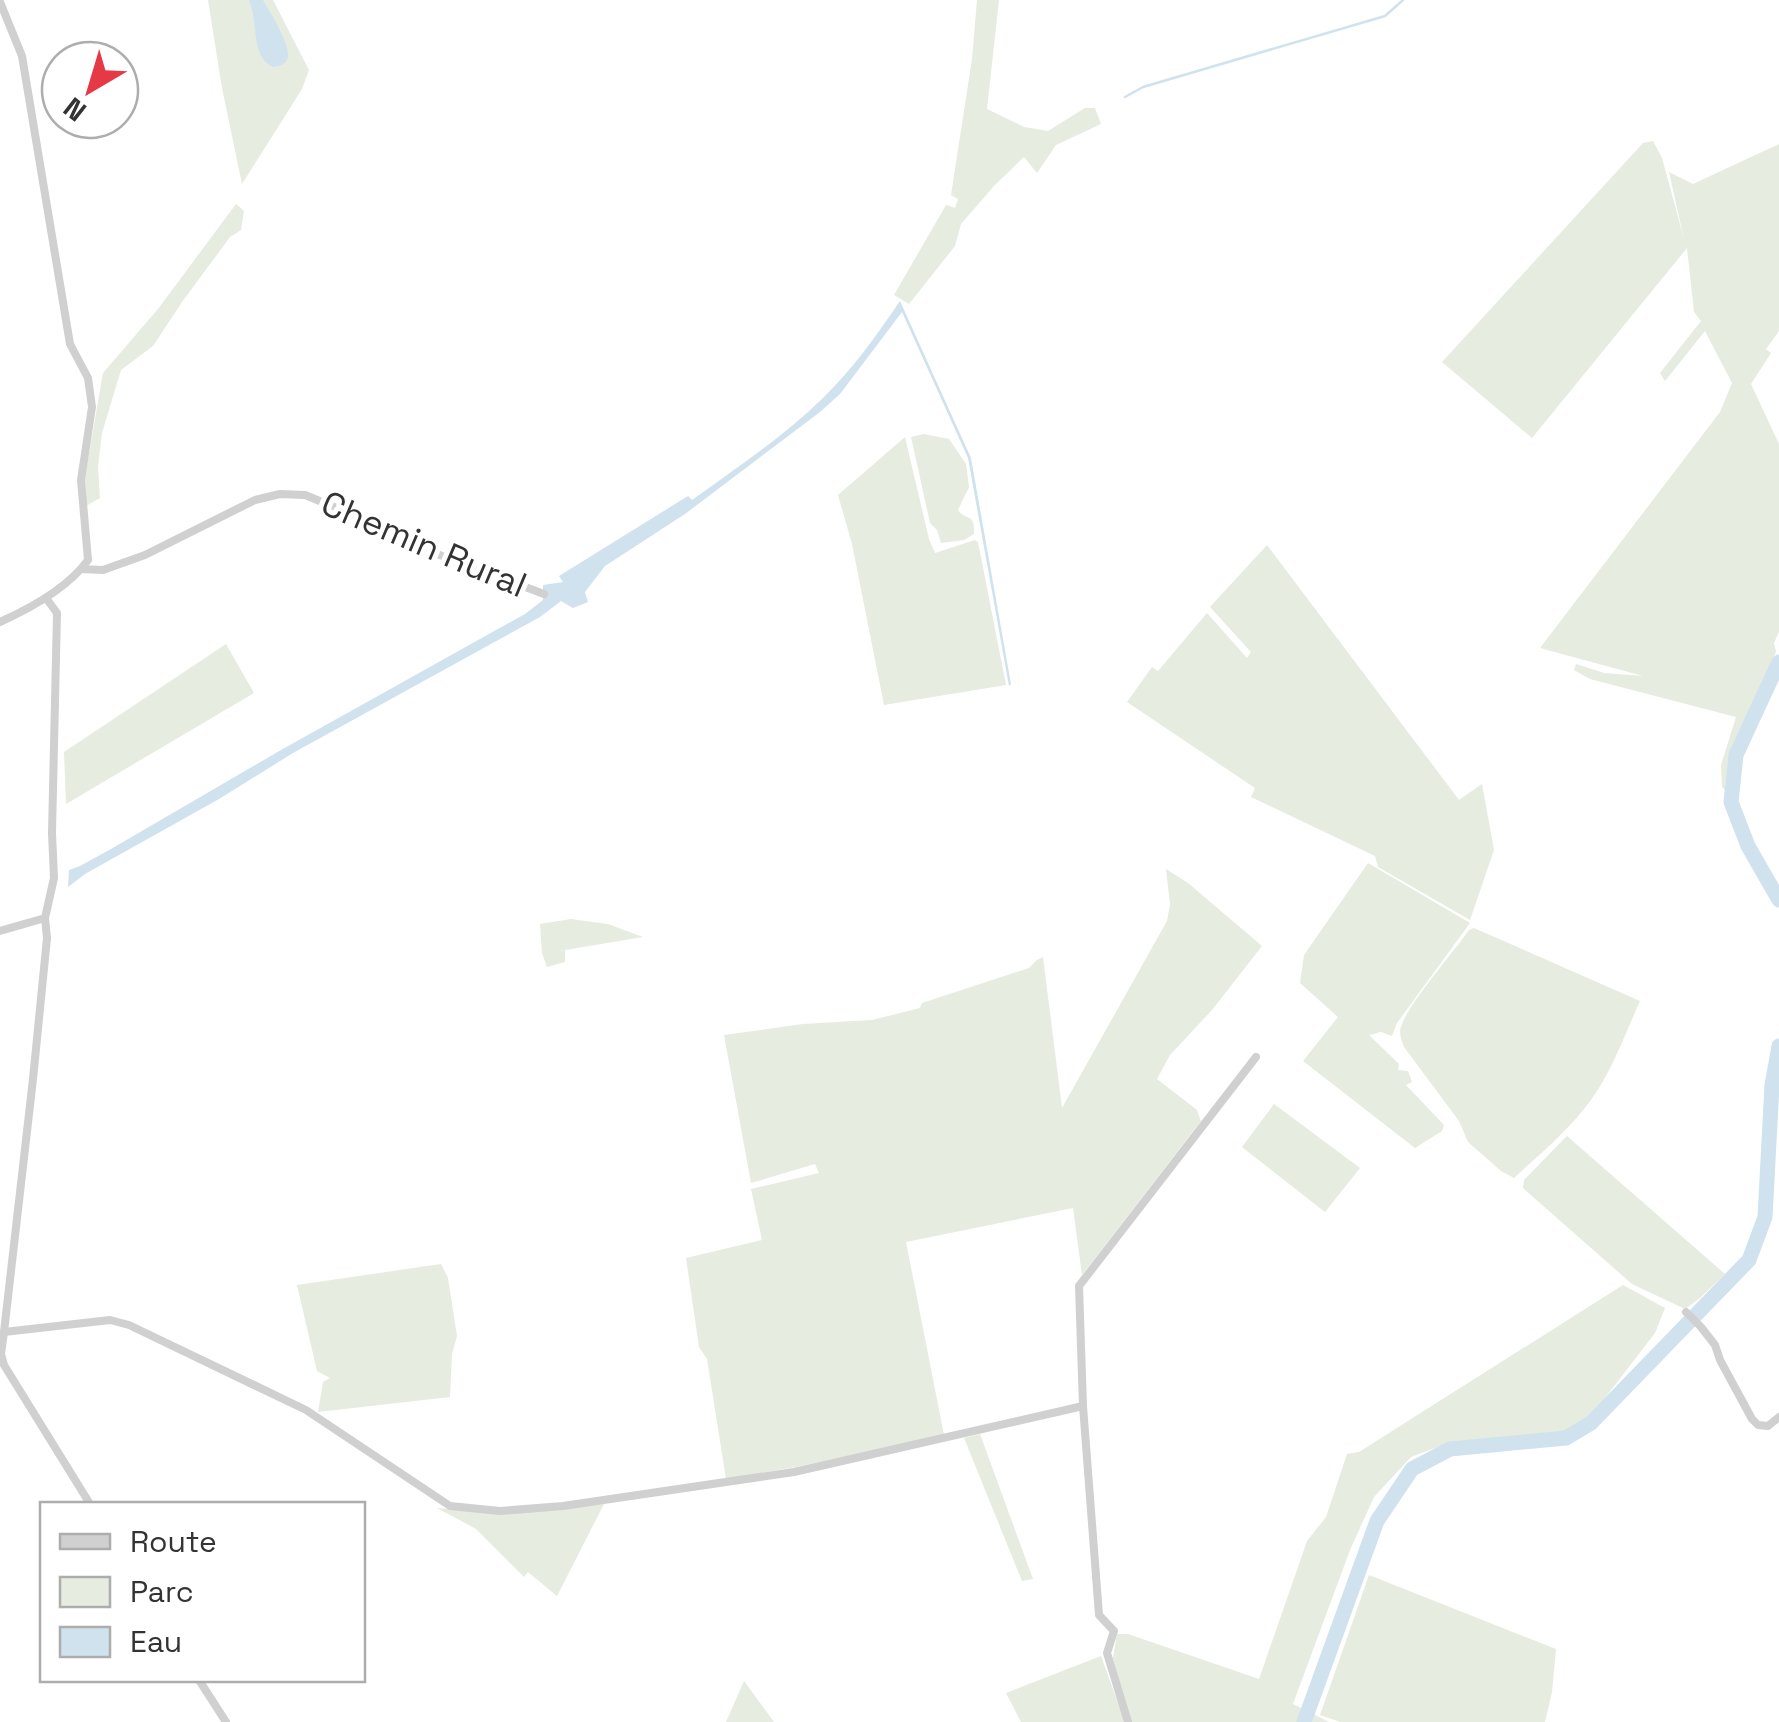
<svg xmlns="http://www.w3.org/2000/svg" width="1779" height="1722" viewBox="0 0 1779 1722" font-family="'Space Grotesk',sans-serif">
<rect width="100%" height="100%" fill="#fff"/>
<path fill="#e6ecdf" d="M208 0H273L309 70 302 89 242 184 222 88Z
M977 0H999L987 109 1024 127 1048 131 1085 108H1095L1101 124 1056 145 1037 173 1024 157 994 186 961 224 955 246 909 304 894 295 946 205 955 208 958 199 951 195 972 59Z
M1653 141 1662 158 1684 239 1669 172 1693 184 1779 144V331L1766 349 1771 353 1751 384 1779 444V632L1774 643 1776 652 1728 761 1725 790 1722 787 1721 765 1736 717 1590 679 1574 670 1576 664 1604 673 1643 676 1540 648 1720 412 1732 383 1705 331 1665 381 1660 373 1701 321 1694 312 1687 248 1532 438 1442 362 1643 143Z
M236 204 244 211 241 230 230 237 182 302 153 346 121 370 102 433 98 467 100 498 86 506 85 477 103 373 158 309Z
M924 434 949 439 966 464 969 487 958 510C967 522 975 512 974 534L964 540 941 543 937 530 930 523 911 437Z
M905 437 929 539 935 553 975 540 978 542 1006 685 884 705 852 544 838 495Z
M1267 545 1459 800 1482 784 1494 850 1470 920 1378 867 1375 856 1251 797 1255 788 1127 702 1152 667 1158 671 1207 613 1247 658 1251 652 1210 607Z
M226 644 254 693 66 804 64 752Z
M1368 863 1470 923 1397 1023 1392 1036 1381 1032 1369 1035 1399 1064 1398 1070 1408 1071 1412 1082 1406 1085 1444 1125 1442 1131 1415 1148 1303 1061 1338 1017 1300 983 1304 955Z
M1166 869 1188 883 1262 946 1212 1010 1170 1055 1157 1079 1197 1110 1201 1121 1082 1275 1073 1208 906 1242 944 1435 796 1467 726 1479 707 1359 699 1347 686 1258 762 1240 751 1189 819 1173 815 1164 751 1183 724 1035 803 1024 872 1020 920 1008 922 1003 1029 968 1037 960 1043 957 1062 1108 1167 921 1170 904Z
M571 919 608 924 643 937 565 950V962L547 967 542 953 540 924Z
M1474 928 1640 1001C1625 1034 1612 1071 1591 1100 1570 1129 1540 1154 1514 1178L1501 1171 1468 1142 1459 1121 1404 1047C1402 1041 1400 1037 1400 1031 1403 1009 1455 951 1469 930Z
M1274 1104 1360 1168 1325 1212 1242 1147Z
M1567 1136 1725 1274 1700 1298 1685 1309 1632 1284 1523 1188 1524 1180Z
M441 1264 448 1278 457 1336 452 1354 450 1397 318 1412 323 1382 330 1378 317 1371 297 1285Z
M1623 1285 1665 1308 1655 1333 1588 1420 1558 1435 1512 1436 1451 1442 1411 1457 1374 1497 1350 1550 1293 1704 1329 1722H1130L1113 1658 1117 1634H1128L1259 1679 1307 1541 1326 1517 1347 1454 1359 1452Z
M980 1434 1033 1579 1022 1581 964 1438Z
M604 1504 557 1596 528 1572 524 1577 476 1529 437 1508 506 1514Z
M1369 1575 1556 1649 1552 1692 1545 1722H1340L1320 1715Z
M1101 1656 1125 1722H1021L1006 1693Z
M744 1681 774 1722H726Z"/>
<path fill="#cfe2ee" d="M249 0H263C270 12 293 48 287 60 284 65 279 66 273 67 250 56 259 24 249 0Z
M900 301 971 458 1011 684 1009 686 968 458 902 312 840 394 820 412 685 514 605 566 585 592 588 602 573 608 561 601 540 617 293 753 219 799 85 874 68 887 69 870 80 866 111 849 281 750 525 614 543 600V585L563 582 559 576 688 496 692 500C736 468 783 437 822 399 852 370 877 335 900 301Z"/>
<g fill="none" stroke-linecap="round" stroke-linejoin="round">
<path stroke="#cfe2ee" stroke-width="2.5" d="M1125 97 1143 87 1385 16 1403 0"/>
<path stroke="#cfe2ee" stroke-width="15" d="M1779 662 1736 755 1731 802 1748 846 1779 900
M1304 1722 1377 1521 1412 1469 1450 1449 1566 1438 1591 1423 1749 1260 1765 1217 1772 1085 1779 1046"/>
<path stroke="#d0d0d0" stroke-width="8" d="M0 2 22 56 70 344 88 378 92 407 81 480 88 560C68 588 31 608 0 622
M81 569 103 570 145 555 255 500 280 494 305 495 376 524 437 554 544 594
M0 931 45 918
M1686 1312 1701 1327 1715 1345 1720 1360 1752 1419 1758 1425 1768 1426 1779 1417
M4 1332 33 1079 47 938 45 918 54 878 52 833 57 613 46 598
M90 1504 4 1365 1 1354 4 1332 110 1320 129 1325 306 1410 450 1506 500 1511 563 1506 794 1472 1083 1406
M199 1680 226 1722
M1128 1722 1107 1653 1114 1631 1099 1615 1083 1406 1079 1286 1256 1057"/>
</g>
<g text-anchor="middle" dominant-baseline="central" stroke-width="10" stroke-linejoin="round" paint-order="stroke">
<g font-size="35" fill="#333" stroke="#fff">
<text transform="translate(424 544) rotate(23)">Chemin Rural</text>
</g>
</g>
<rect x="40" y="1502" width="325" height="180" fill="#ffffff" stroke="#adadad" stroke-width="2.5"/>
<rect x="60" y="1534" width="50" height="15" fill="#d0d0d0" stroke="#adadad" stroke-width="2.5"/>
<text x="130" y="1552" font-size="30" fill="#333333">Route</text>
<rect x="60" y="1577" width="50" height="30" fill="#e6ecdf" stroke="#adadad" stroke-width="2.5"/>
<text x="130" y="1602" font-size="30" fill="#333333">Parc</text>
<rect x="60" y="1627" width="50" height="30" fill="#cfe2ee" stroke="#adadad" stroke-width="2.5"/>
<text x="130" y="1652" font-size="30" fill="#333333">Eau</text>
<g transform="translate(90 90) rotate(218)"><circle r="48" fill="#ffffff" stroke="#adadad" stroke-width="2.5"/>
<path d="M0-8L18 38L0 25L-18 38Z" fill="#e63946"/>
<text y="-15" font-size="28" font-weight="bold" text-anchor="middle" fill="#333333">N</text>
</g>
</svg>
